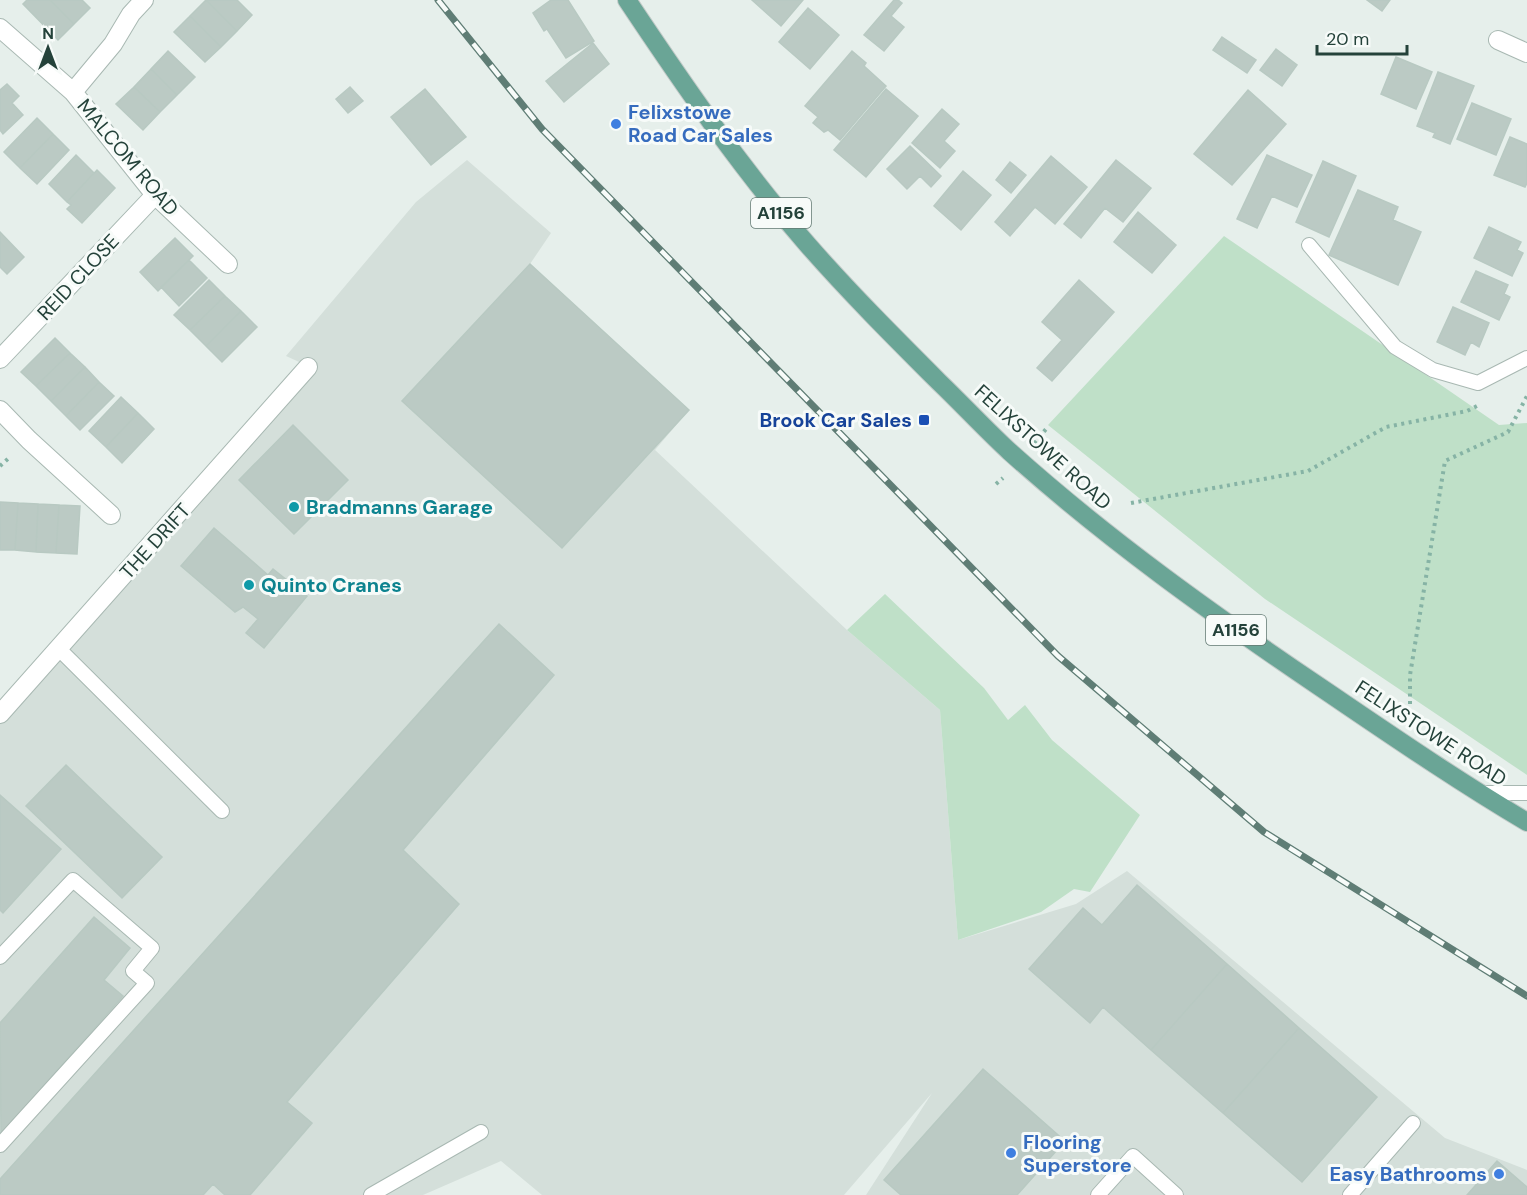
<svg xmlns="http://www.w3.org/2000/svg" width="1527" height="1195" viewBox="0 0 1527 1195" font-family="'DM Sans',sans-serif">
<rect width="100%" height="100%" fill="#e6efeb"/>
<path fill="#d4dfda" d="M467 160 551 233 530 264 689 410 655 450 847 630 940 710 958 940 1076 904 1127 871 1445 1138 1527 1170V1195H866L932 1093 844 1195H542L501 1161 423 1195H0V714L308 366 286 356 416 202Z"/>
<path fill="#bfe0c8" d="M1224 236 1499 425 1527 423V775L1265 599 1048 425Z
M885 594 984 688 1008 720 1025 705 1052 740 1140 815 1090 892 1074 889 1041 912 958 940 940 710 847 630Z"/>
<path fill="#bbcac4" stroke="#b8c9c2" stroke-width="1.5" d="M27 0H50L74 24 58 40 23 4Z
M50 0H82L90 8 74 24Z
M206 0 237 31 221 47 190 16Z
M206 0H237L252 15 237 31Z
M551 0H568L594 41 566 58 547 29 544 31 533 13Z
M752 0H803L781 26Z
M894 0H898L902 3 891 16 904 27 884 51 864 35Z
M1367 0H1390L1382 11Z
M808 8 839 35 810 69 779 42Z
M190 16 221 47 205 62 174 32Z
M1222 37 1256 60 1247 73 1213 50Z
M593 43 609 64 564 102 546 81Z
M1276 49 1297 65 1282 86 1260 70Z
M168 51 195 77 177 95 151 69Z
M852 51 866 63 864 66 886 86 840 140 828 130 824 132 813 123 818 117 805 106Z
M1396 57 1432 72 1416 109 1381 94Z
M151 69 177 95 160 112 134 87Z
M1438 72 1474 86 1450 144 1433 137 1435 133 1417 126Z
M7 84 19 96 12 103 23 115 3 134 0 130V90Z
M134 87 160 112 143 130 116 104Z
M350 87 363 101 348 113 336 99Z
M425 89 466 137 431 165 391 117Z
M886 89 918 116 866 177 834 150Z
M1248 90 1286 124 1232 185 1194 154Z
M1472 103 1511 119 1496 155 1457 139Z
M942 109 959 124 944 141 955 151 940 168 912 143Z
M37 118 53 134 20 168 4 152Z
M53 134 69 150 37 184 20 168Z
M1510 137 1527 144V183L1525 187 1494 175Z
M910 146 941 176 931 187 920 176 907 189 887 169Z
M76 155 94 173 67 202 49 184Z
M1267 155 1312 175 1297 207 1272 196 1257 228 1237 219Z
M1051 156 1087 187 1055 224 1035 207 1010 236 995 222Z
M1116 160 1151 188 1123 222 1105 208 1081 238 1064 224Z
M1323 161 1356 176 1329 237 1296 222Z
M1010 162 1026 175 1011 193 996 180Z
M97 170 115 188 82 223 67 209 71 205 67 202Z
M963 171 991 195 961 230 934 206Z
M1358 190 1398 207 1393 220 1421 232 1398 285 1329 255Z
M1138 212 1176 245 1152 273 1114 242Z
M1489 227 1521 242 1517 250 1523 253 1512 276 1474 258Z
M0 232 24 257 7 274 0 267Z
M175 238 193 256 158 291 140 272Z
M189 260 207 278 179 306 161 287Z
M530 264 689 410 562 548 402 401Z
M1476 271 1508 285 1504 294 1510 297 1499 320 1461 302Z
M209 280 225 296 190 330 174 315Z
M1079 280 1114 312 1052 381 1037 368 1062 340 1042 322Z
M225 296 241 311 206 346 190 330Z
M1453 307 1489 323 1479 347 1471 342 1465 355 1437 342Z
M241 311 257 327 222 362 206 346Z
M55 338 70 353 36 386 21 372Z
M70 353 85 367 51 401 36 386Z
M85 367 99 382 66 416 51 401Z
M99 382 114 396 80 430 66 416Z
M121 397 138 413 106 447 89 431Z
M138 413 154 429 122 463 106 447Z
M293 425 348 480 294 534 239 480Z
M0 502 18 503 15 550H0Z
M18 503 38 504 36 552 15 550Z
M38 504 59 505 56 553 36 552Z
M59 505 80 506 77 554 56 553Z
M214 528 268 575 273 569 307 596 264 648 246 633 258 619 243 607 235 612 181 566Z
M499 624 554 675 403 850 459 904 287 1102 312 1123 250 1195H225L213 1184 203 1195H0V1179Z
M66 765 162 857 122 898 26 806Z
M0 795 61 849 3 913 0 910Z
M1137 885 1227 964 1151 1050 1103 1007 1090 1023 1029 969 1083 908 1102 925Z
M94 917 130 948 104 980 123 996 1 1134 0 1023Z
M1227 964 1299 1028 1223 1113 1151 1050Z
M1299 1028 1377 1097 1302 1182 1223 1113Z
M983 1069 1065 1141 1017 1195H901L884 1180Z
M1497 1161 1527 1187V1195H1467Z"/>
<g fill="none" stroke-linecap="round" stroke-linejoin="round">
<defs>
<path id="service" d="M1309 245 1395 347 1433 370 1478 383 1527 358
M59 649 222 811
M1480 793H1527
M0 957 73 880 152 948 133 971 147 983 0 1145
M371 1195 481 1132
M1098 1195 1133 1156 1176 1195
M1350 1195 1413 1123"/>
<path id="minor" d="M0 28 73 92 155 195 228 264
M1498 40 1527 53
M73 92 113 44 131 14 144 0
M0 359 155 195
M0 410 29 440 111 515
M0 714 308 367"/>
<path id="primary" d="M627 0C683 84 740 167 807 244 849 292 894 337 939 382 963 405 986 430 1010 452 1107 539 1212 614 1320 687 1388 733 1456 780 1527 822"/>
</defs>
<use href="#service" stroke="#a8b8b2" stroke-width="16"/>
<use href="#minor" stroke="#a8b8b2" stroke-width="20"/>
<use href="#primary" stroke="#c2cac8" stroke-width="20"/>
<path stroke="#86b3a5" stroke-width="4" stroke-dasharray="3 4.5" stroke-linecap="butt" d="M1034 443 1047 428
M0 466 11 456
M996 484 1003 478
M1131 503 1308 471 1386 427 1467 411 1479 405
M1410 704V675L1445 461 1508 432 1527 396"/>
<use href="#service" stroke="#fff" stroke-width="14"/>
<use href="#minor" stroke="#fff" stroke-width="18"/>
<use href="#primary" stroke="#6aa596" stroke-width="18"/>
<defs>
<path id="rail" d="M438 0 542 129 1058 656 1264 832 1527 996"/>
</defs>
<use href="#rail" stroke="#5f7d75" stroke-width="7"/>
<use href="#rail" stroke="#f7fbf9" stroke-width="4.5" stroke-dasharray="14" stroke-linecap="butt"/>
</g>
<g fill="#3f7fe0" stroke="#f7fbf9" stroke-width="2">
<circle cx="616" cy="124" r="6"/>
<circle cx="1011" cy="1153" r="6"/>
<circle cx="1499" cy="1174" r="6"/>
</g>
<rect fill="#1a4fb4" stroke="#f7fbf9" stroke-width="2" x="918" y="414" width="12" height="12" rx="3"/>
<g fill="#0f9aa8" stroke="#f7fbf9" stroke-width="2">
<circle cx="294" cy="507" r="6"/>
<circle cx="249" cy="585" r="6"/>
</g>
<g text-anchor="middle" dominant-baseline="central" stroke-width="6" stroke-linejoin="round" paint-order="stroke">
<g fill="#f7fbf9" stroke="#637a73" stroke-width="1.5">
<rect x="751" y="198" width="60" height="30" rx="4.5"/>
<rect x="1206" y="615" width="60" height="30" rx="4.5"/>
</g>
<g font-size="18" font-weight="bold" fill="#24423a">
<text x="781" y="213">A1156</text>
<text x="1236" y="630">A1156</text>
</g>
<g font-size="20" font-weight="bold" fill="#366cbe" stroke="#f7fbf9" text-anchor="start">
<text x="628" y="112">Felixstowe<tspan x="628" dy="23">Road Car Sales</tspan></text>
<text x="1023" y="1142">Flooring<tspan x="1023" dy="23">Superstore</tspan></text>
<text x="1487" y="1174" text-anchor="end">Easy Bathrooms</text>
</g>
<g font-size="20" fill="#24423a" stroke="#f7fbf9">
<text transform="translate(128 157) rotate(50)">MALCOM ROAD</text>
<text transform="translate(78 277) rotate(-47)">REID CLOSE</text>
<text transform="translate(1043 447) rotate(42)">FELIXSTOWE ROAD</text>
<text transform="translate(155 541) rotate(-48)">THE DRIFT</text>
<text transform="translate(1431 733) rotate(33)">FELIXSTOWE ROAD</text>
</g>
<g font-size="20" font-weight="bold" fill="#164399" stroke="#f7fbf9" text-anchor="end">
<text x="912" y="420">Brook Car Sales</text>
</g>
<g font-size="20" font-weight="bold" fill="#0d838f" stroke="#f7fbf9" text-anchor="start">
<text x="306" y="507">Bradmanns Garage</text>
<text x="261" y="585">Quinto Cranes</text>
</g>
</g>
<g transform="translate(48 48)" stroke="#f7fbf9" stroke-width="4.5" paint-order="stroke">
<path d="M0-4.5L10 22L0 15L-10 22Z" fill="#24423a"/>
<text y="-9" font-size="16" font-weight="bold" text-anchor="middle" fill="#24423a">N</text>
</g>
<path d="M1317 45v9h90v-9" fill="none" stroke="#24423a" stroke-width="3"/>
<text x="1326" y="45" font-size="18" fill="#24423a" stroke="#f7fbf9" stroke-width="4.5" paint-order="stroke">20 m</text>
</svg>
